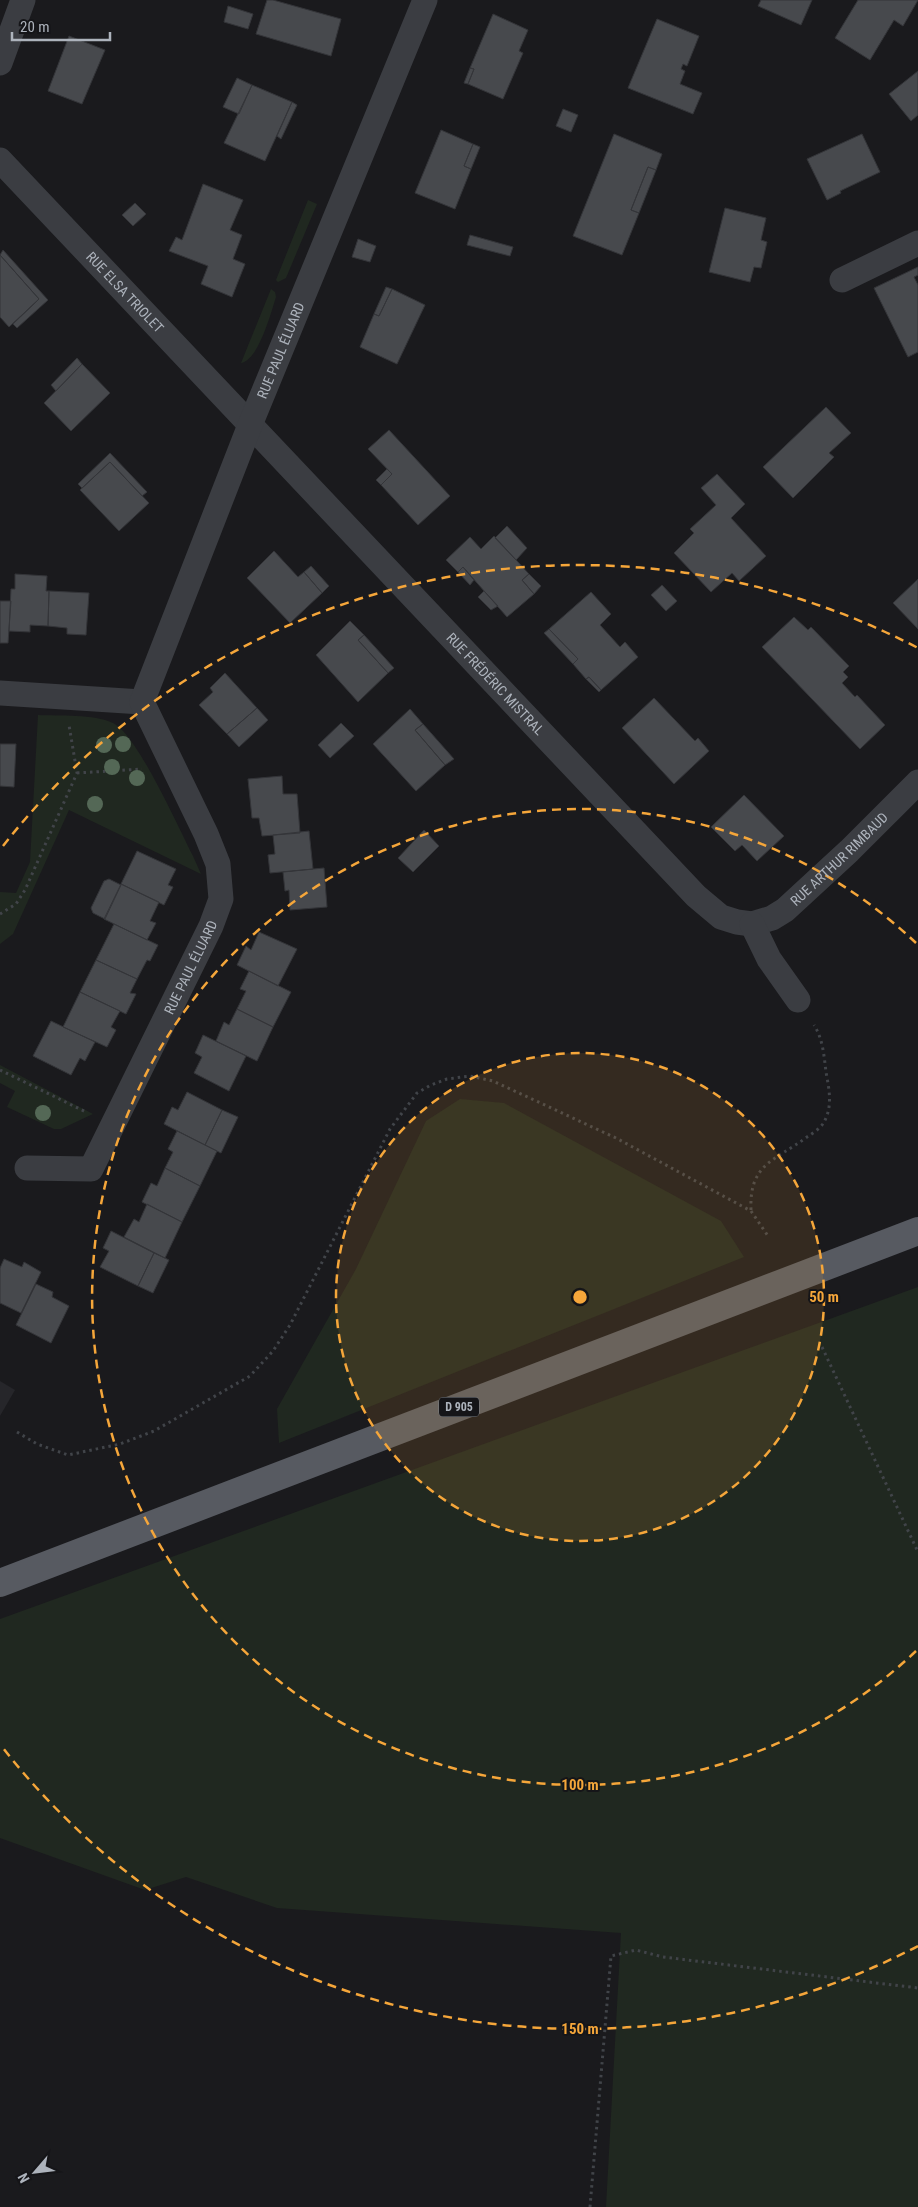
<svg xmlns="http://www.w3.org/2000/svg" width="918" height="2207" viewBox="0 0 918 2207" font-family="'Roboto Condensed',sans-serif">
<rect width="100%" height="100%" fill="#1a1a1d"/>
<path fill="#26262a" d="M0 1381 15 1390 0 1416Z"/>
<path fill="#202820" d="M308 200 317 204 286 278 278 282 276 280Z
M271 289 275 292 276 297C271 312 259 360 241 363Z
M38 715C59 716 94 714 113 723 137 734 179 829 193 856L201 874 69 810 13 934 0 944V892L16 893 30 862Z
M0 1065 93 1114 61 1129H54L7 1107 15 1091 0 1083Z
M460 1099 504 1103 721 1221 744 1257 279 1443 277 1409 356 1269 426 1121Z
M918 1287V2207H606L621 1933 277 1908 186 1877 145 1890 0 1838V1619Z"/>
<path fill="#47494d" stroke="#343539" d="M267 0H273L341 19 331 56 256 34Z
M761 0H812L801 25 758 6Z
M858 0H918L903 26 894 20 870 60 835 38Z
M228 6 253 14 248 29 224 22Z
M493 14 528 30 519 51 523 53 503 99 468 84 474 69 470 68Z
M657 19 699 36 687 66 683 64 681 69 685 71 680 84 702 93 693 114 628 88Z
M69 36 105 50 82 104 48 91Z
M470 68 474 69 468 84 464 83Z
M918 71V115L911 121 889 94Z
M237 78 252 85 239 114 223 107Z
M252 85 292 102 265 161 224 143Z
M292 102 297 105 281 139 277 136Z
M563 109 578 115 571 132 556 126Z
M441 130 473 144 464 166 471 169 455 209 415 193Z
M614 134 662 154 656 170 648 167 631 210 639 213 622 255 573 236Z
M862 134 880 172 840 191 841 193 827 200 807 159Z
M473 144 480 147 471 169 464 166Z
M648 167 656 170 639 213 631 210Z
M203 184 243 200 230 230 242 235 233 259 245 264 232 297 201 284 208 266 169 251 176 237 182 240Z
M135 203 146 214 133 226 122 215Z
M725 208 766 218 761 240 767 242 761 268 754 267 750 282 709 272Z
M470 235 513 247 510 256 467 245Z
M358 239 376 246 370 262 352 257Z
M3 250 48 300 17 328 13 324 39 299 0 255Z
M0 255 39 299 9 327 0 317Z
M918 267V275L914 277 918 285V352L908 357 874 288Z
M386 287 392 289 379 316 374 314Z
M392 289 425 305 397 364 360 347 374 314 379 316Z
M77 358 82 364 56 391 51 385Z
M82 364 110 393 71 431 44 403Z
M826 407 851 433 829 453 834 457 793 498 763 467Z
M389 430 450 496 418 525 381 485 392 474 368 449Z
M110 453 147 492 142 496 110 462 82 488 78 484Z
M110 462 149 503 119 531 80 490Z
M387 469 392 474 381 485 376 480Z
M717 474 745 504 731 518 766 556 739 581 732 573 711 592 674 553 694 533 690 529 716 505 701 488Z
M507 526 527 548 516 560 495 538Z
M494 536 529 574 522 580 534 594 507 617 463 567 458 572 446 560 470 537 481 549Z
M274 551 298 577 304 572 322 593 290 623 247 578Z
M311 566 329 586 322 593 304 572Z
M463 567 474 580 470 585 458 572Z
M15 574 47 576 46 591H49L48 626 30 625V632L9 631 11 589H15Z
M529 574 541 586 534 594 522 580Z
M918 579V629L893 603Z
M662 585 677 601 666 611 651 595Z
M49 591 89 593 86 635 67 634V628L48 626Z
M484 591 498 606 491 610 478 597Z
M591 592 611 614 600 625 620 647 625 642 638 657 601 690 589 677 586 679 573 664 578 659 549 629Z
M0 601H11L8 643H0Z
M794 617 808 630 811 627 849 666 843 672 848 677 842 683 855 697 857 695 885 725 860 749 762 647Z
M350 621 364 635 358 640 388 673 358 702 316 655Z
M549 629 578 659 573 664 544 633Z
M364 635 394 668 388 673 358 640Z
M225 673 257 708 227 734 199 705 213 692 210 688Z
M589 677 601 690 599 692 586 679Z
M654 698 695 741 698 738 709 751 674 784 622 728Z
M257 708 268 720 239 747 227 734Z
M410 709 423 724 415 730 445 765 416 791 373 744Z
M341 723 354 736 330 758 318 745Z
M423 724 454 759 445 765 415 730Z
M0 744H16L14 787 0 786Z
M282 776 283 794H297L300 833 262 836 259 818H252L248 779Z
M744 795 784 836 757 861 742 845 735 851 711 827Z
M424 830 439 846 413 872 398 858Z
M309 831 313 869 270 873 268 855 275 854 273 835Z
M137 851 176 869 168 885 173 887 164 905 121 884Z
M324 868 327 907 290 910 289 890 285 891 283 872Z
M109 879 121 885 105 919 93 913 91 908 104 881Z
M121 884 159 902 150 921 156 923 147 940 104 919Z
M114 924 158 945 150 961 147 960 137 979 96 960Z
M259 932 297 949 278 986 237 965 246 946 251 950Z
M96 960 137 979 130 993 136 994 126 1014 80 992Z
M249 971 291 992 273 1027 237 1009 246 991 240 989Z
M80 992 120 1011 111 1027 116 1030 107 1047 63 1027Z
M237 1009 273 1027 257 1061 216 1041 224 1022 229 1025Z
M51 1021 95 1042 85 1061 80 1058 71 1075 33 1056Z
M203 1035 246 1056 229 1091 194 1073 202 1057 195 1053Z
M187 1092 222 1110 205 1145 164 1124 172 1107 178 1110Z
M222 1110 238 1117 221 1153 205 1145Z
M177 1131 217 1151 200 1186 165 1168 173 1152 168 1149Z
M165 1168 200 1186 182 1222 142 1202 151 1183 157 1186Z
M147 1204 182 1222 165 1258 124 1237 134 1219 139 1222Z
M111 1231 154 1253 138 1286 100 1267 109 1251 103 1248Z
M154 1253 169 1260 153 1293 138 1286Z
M4 1259 22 1267 24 1262 41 1272 21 1313 0 1303V1268Z
M36 1284 53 1292 52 1297 69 1306 51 1343 16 1325Z"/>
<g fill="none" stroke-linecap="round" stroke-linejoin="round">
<path stroke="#414449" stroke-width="3" stroke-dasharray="2.5 4" stroke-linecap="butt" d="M77 773 142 769
M0 914 16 904 25 890 77 773 69 725
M0 1070 86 1112
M751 1210C749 1163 775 1161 807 1137 813 1133 821 1128 824 1122 833 1106 829 1089 826 1072 824 1056 823 1039 814 1025
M822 1347 918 1552
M17 1432 37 1444 68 1455 120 1444 154 1431 250 1376 273 1351 290 1325 390 1129 417 1093 431 1085 447 1079 470 1076 493 1081 616 1138 751 1211 768 1236
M590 2207 611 1956 636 1950 663 1957 918 1988"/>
<g stroke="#3b3d42" stroke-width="25">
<path d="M0 63 23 0"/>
<path id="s1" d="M0 160 696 896 721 917 737 922 752 924 772 918 785 910 849 851 918 782"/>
<path d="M842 280 918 243"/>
<path d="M0 693 142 702"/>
<path d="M752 924 769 959 798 1000"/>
<path id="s2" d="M27 1168 91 1169 211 926 221 899 218 864 206 834 142 702 250 425 425 0"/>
</g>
<path stroke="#575a61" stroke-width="28" d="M0 1583 918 1231"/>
</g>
<g fill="#546856">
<circle cx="123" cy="744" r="8"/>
<circle cx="104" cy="745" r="8"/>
<circle cx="112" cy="767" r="8"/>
<circle cx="137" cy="778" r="8"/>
<circle cx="95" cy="804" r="8"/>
<circle cx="43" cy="1113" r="8"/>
</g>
<circle cx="580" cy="1297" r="244" fill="#f5a63a" fill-opacity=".12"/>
<g fill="none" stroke="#f5a63a" stroke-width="2.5" stroke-dasharray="9 6">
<circle cx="580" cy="1297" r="244"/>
<path d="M916 1651A488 488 0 1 1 916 943"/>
<path d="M918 1946A732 732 0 0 1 3 1748M3 846A732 732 0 0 1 918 648"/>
</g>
<g text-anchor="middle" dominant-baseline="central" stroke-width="4" stroke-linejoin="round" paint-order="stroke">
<rect fill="#151518" stroke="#7f848b" stroke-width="1" x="439" y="1397.5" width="40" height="19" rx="4"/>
<g font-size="12" font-weight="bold" fill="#adb3bc">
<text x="459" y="1407">D 905</text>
</g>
<g font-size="14" fill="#adb3bc" stroke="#151518">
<text stroke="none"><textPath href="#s1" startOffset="182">RUE ELSA TRIOLET</textPath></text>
<text stroke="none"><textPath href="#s2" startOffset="956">RUE PAUL ÉLUARD</textPath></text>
<text stroke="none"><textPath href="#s1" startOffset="721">RUE FRÉDÉRIC MISTRAL</textPath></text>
<text stroke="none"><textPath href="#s1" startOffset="1188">RUE ARTHUR RIMBAUD</textPath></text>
<text stroke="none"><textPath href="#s2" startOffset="289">RUE PAUL ÉLUARD</textPath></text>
</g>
</g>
<circle cx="580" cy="1297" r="8" fill="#f5a63a" stroke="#151518" stroke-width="2.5"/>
<g font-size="15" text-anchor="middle" font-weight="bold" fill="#f5a63a" stroke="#151518" stroke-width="4" stroke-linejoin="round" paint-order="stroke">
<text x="824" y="1302">50 m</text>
<text x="580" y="1790">100 m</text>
<text x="580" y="2034">150 m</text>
</g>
<g transform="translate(35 2172) rotate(242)" stroke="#151518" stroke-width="4" paint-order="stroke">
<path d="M0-4L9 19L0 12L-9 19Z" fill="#adb3bc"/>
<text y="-8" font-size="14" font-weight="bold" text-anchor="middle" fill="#adb3bc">N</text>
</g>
<path d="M12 32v8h98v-8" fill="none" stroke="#adb3bc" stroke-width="2.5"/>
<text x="20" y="32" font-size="15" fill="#adb3bc" stroke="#151518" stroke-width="4" paint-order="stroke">20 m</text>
</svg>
